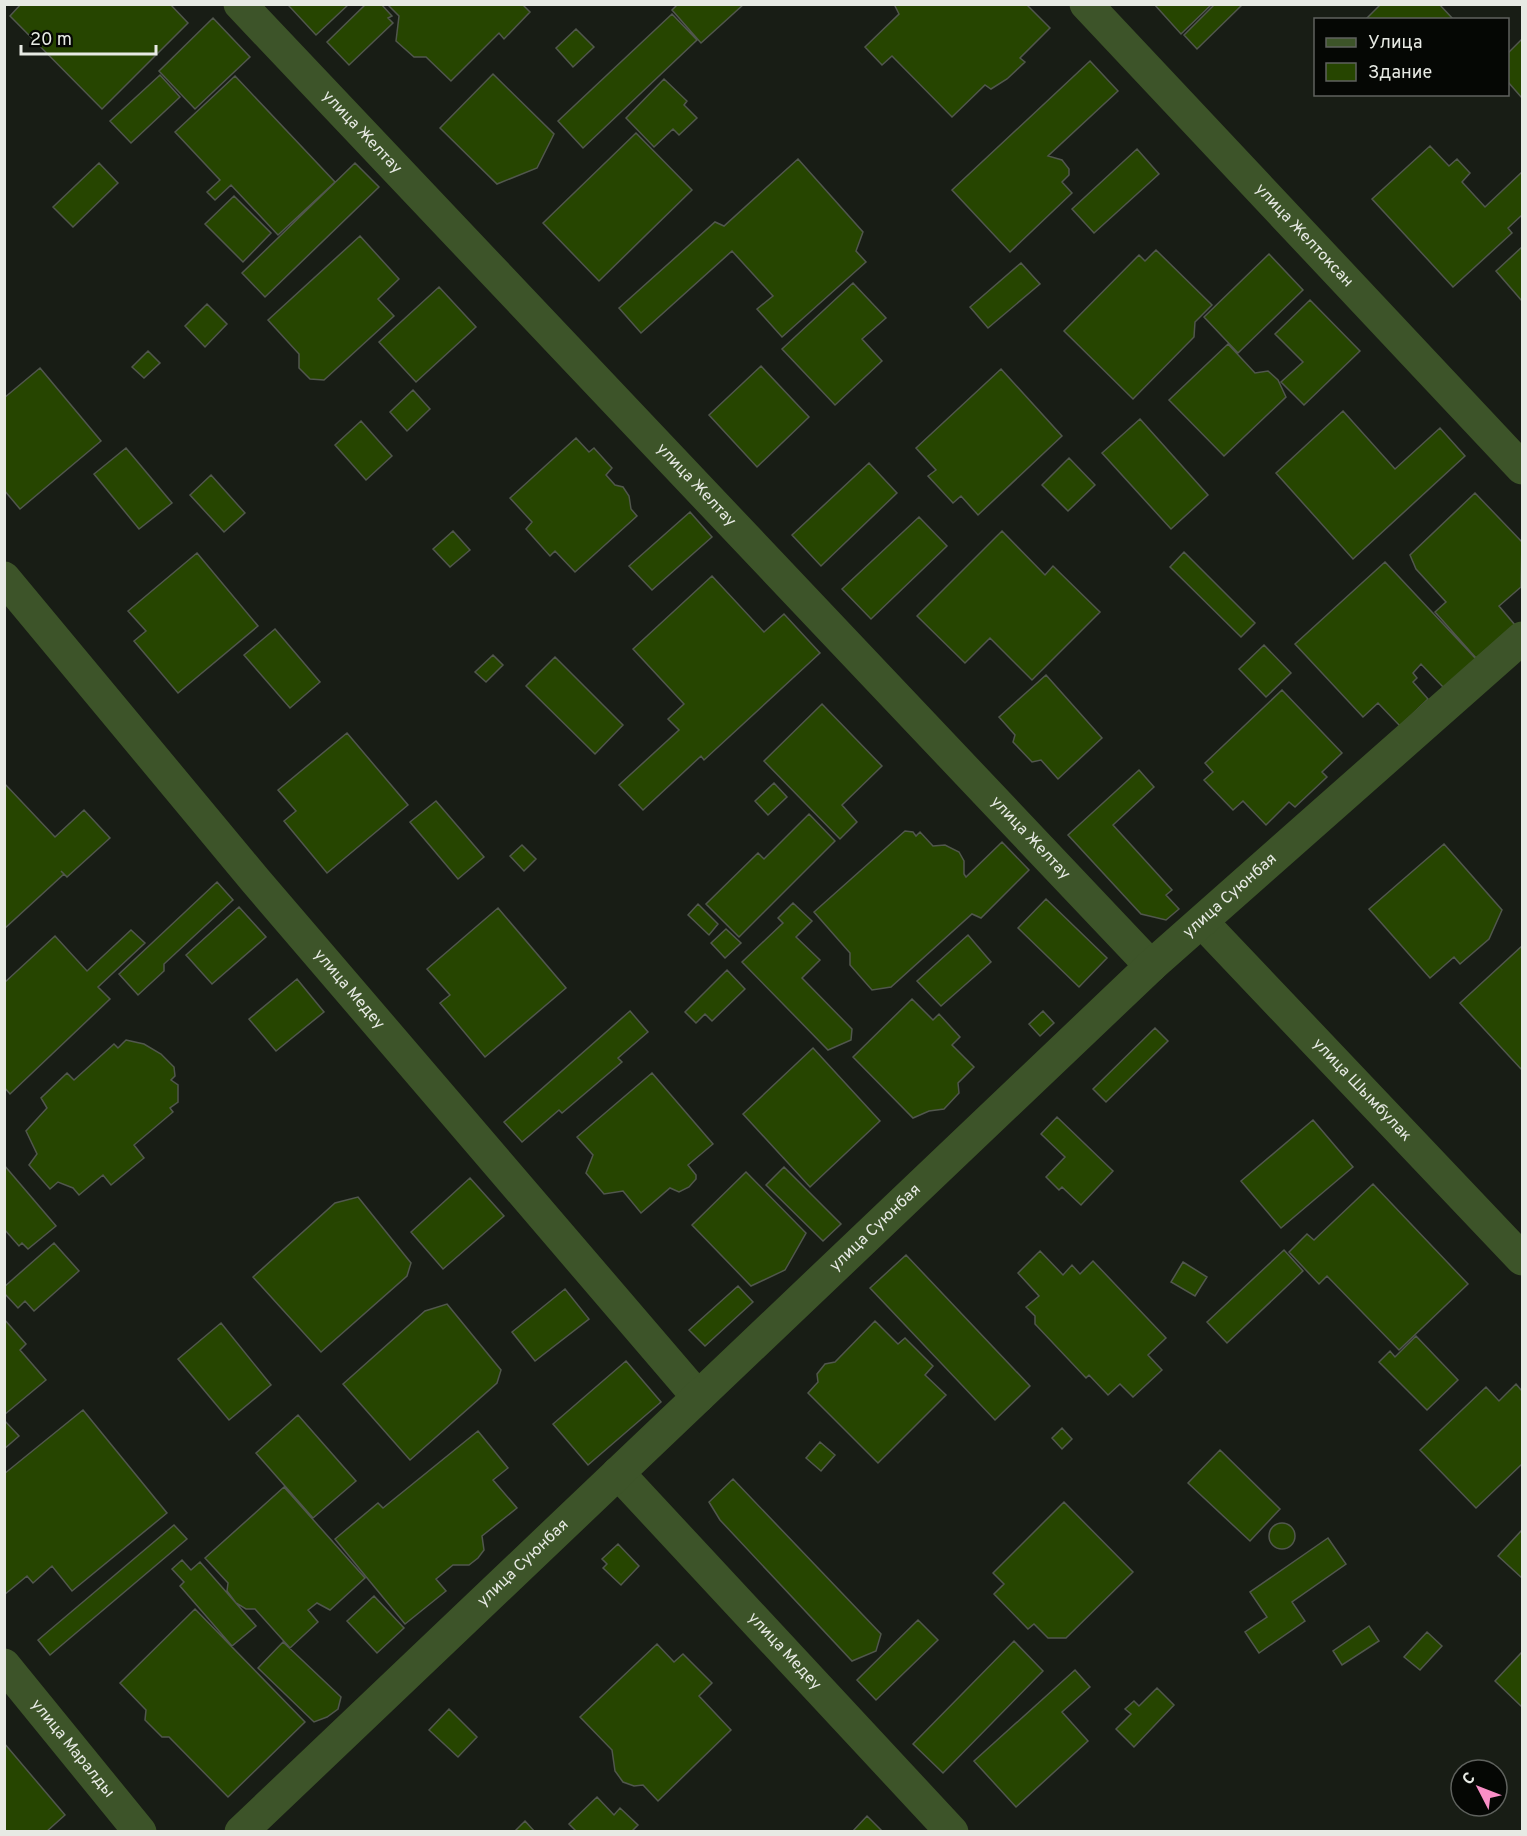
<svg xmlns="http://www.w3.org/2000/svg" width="1527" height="1836" viewBox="0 0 1527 1836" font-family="Overpass,sans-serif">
<rect width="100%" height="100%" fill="#181d15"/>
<path fill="#264500" stroke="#51574d" stroke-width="1.5" d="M21 4H170L188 23 102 109 10 16Z
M292 4H349L316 35 289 6Z
M366 4H381L392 16 388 18 393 23 349 65 327 42Z
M387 4H522L530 12 504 39 499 33 451 81 426 57H414L396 41 399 16Z
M678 4H744L701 43 672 10Z
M894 4H1026L1050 28 1020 58 1025 62 1007 79 991 89 985 85 952 117 892 56 882 65 865 47 899 14Z
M1154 4H1212L1181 34Z
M1215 4H1243L1197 49 1184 35Z
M1381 4H1439L1454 20H1365Z
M672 14 697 40 583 148 558 121Z
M213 18 250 57 195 109 159 71Z
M576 29 594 47 573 67 556 48Z
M1522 39V98L1508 82V53Z
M1090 61 1118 91 1048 156 1062 160 1069 169V175L1062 182 1072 193 1010 252 952 190Z
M493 74 554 134 537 168 497 184 440 128Z
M160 75 180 97 131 143 110 121Z
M235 76 335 182 278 235 231 185 215 200 207 192 220 180 175 132Z
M664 79 687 101 684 105 697 118 679 135 673 129 654 147 626 118Z
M636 133 692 190 599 281 543 223Z
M1430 146 1449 166 1457 159 1470 173 1462 182 1485 207 1522 172V215L1508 228 1512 233 1453 287 1372 199Z
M1137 149 1159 174 1094 233 1072 209Z
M798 159 863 232 856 251 866 262 782 337 757 309 773 296 732 251 641 333 619 308 715 222 724 226Z
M99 163 118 183 73 227 53 207Z
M355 163 379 187 265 297 242 273Z
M234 196 271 233 243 262 205 224Z
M360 236 399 279 378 299 394 316 324 380 310 379 299 368V354L268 320Z
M1522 247V301L1496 271Z
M1156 250 1212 305 1195 322 1194 337 1133 399 1064 331 1139 255 1145 261Z
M1269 254 1303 290 1238 353 1204 317Z
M1021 263 1040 284 988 328 970 307Z
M853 283 886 318 862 339 882 361 835 405 782 349Z
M439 287 476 327 416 382 379 342Z
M1310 300 1360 351 1304 405 1281 382 1303 362 1275 334Z
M207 304 227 324 205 347 185 326Z
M1228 344 1255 373 1268 371 1278 380 1286 397 1224 456 1169 400Z
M148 351 160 363 144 378 132 367Z
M761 366 809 417 757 467 709 415Z
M40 368 101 441 20 509 4 490V398Z
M1001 369 1062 436 978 515 961 496 953 503 928 476 936 470 916 448Z
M413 390 430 409 407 431 390 412Z
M1343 411 1395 469 1440 428 1465 456 1353 559 1276 473Z
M1140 419 1208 495 1171 529 1102 453Z
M361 421 392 456 366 480 335 445Z
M576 438 589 452 594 448 612 468 606 475 615 485 623 487 629 496 631 509 637 516 575 572 555 551 550 556 526 529 532 522 510 498Z
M126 448 172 503 139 529 94 474Z
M1069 458 1095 485 1068 511 1042 485Z
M869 463 897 493 821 566 792 535Z
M211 475 245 513 224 532 190 495Z
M1475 493 1522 542 1521 587 1499 606 1515 625 1476 658 1435 612 1446 602 1416 569 1410 555Z
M690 512 712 537 652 590 629 566Z
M919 517 947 546 871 619 842 589Z
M453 531 470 550 450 567 433 549Z
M1002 531 1045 575 1053 566 1100 612 1032 680 990 638 965 663 917 616Z
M1184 552 1255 623 1241 637 1170 567Z
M197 553 258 626 178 693 134 641 146 631 128 611Z
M1385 562 1476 659 1444 688 1421 664 1413 673 1417 678 1413 682 1428 699 1400 726 1378 703 1363 717 1295 644Z
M712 576 764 632 784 614 820 653 704 760 701 756 643 810 619 785 679 730 668 719 684 704 633 649Z
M275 629 320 682 290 708 244 655Z
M1264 645 1291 673 1266 697 1239 669Z
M493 655 503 665 486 682 475 672Z
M555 657 623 725 595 754 526 686Z
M1046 675 1102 738 1058 779 1041 760 1032 762 1013 742 1015 735 999 717Z
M1282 690 1342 753 1322 772 1327 777 1295 807 1289 802 1266 825 1243 801 1233 810 1204 780 1213 772 1205 763Z
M822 704 882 766 842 805 857 822 840 839 764 761Z
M347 733 408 805 327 873 284 821 296 811 278 790Z
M1139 770 1154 787 1113 825 1172 890 1166 895 1179 909 1166 920 1141 914 1068 835Z
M4 783 55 837 84 810 110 838 67 877 61 871 64 874 4 929Z
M774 783 787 797 768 815 755 801Z
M436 801 484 857 458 879 410 822Z
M809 814 835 841 739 937 706 904 758 853 764 859Z
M905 831 913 832 916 836 920 832 933 846 945 845 959 852 964 861V874L966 877 1002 842 1029 870 981 918 972 914 891 987 872 990 850 965V953L814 912Z
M1444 844 1502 910 1489 939 1460 964 1454 957 1430 978 1369 909Z
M522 845 536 859 524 871 510 856Z
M217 882 233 900 164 964V971L138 995 119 974Z
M1046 899 1107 958 1079 987 1018 928Z
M793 903 812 921 796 937 820 960 802 978 852 1029 851 1040 828 1050 742 962 783 923 778 918Z
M698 904 718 924 709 935 688 915Z
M239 907 266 937 212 984 186 955Z
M498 908 566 988 485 1057 440 1003 450 995 427 969Z
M726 929 741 943 725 958 711 943Z
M131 930 145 943 98 987 110 999 10 1094 4 1087V983L55 936 87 971Z
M968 935 991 962 941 1006 917 981Z
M1522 946V1067L1521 1069 1460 1003Z
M727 970 745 989 712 1021 705 1014 696 1023 685 1012Z
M297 979 324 1012 276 1051 249 1019Z
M912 999 933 1020 939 1014 960 1037 952 1045 974 1067 958 1083 959 1093 944 1109 929 1111 913 1118 853 1057Z
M630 1011 648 1032 618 1058 622 1062 562 1113 559 1110 522 1142 504 1122Z
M1043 1011 1054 1023 1040 1036 1029 1024Z
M1155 1028 1168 1041 1106 1102 1093 1089Z
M126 1040 144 1044 161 1054 174 1067 175 1076 171 1080 178 1085V1102L170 1108 173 1112 134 1145 144 1158 111 1185 103 1175 79 1195 73 1188 58 1182 50 1189 29 1165 37 1154 26 1131 47 1108 41 1098 67 1073 74 1080 114 1044 118 1048Z
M813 1048 880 1121 810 1187 743 1114Z
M652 1073 713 1144 688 1165 696 1175V1179L689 1187 679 1192 670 1188 641 1213 623 1191 604 1194 586 1173 593 1155 577 1137Z
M1057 1117 1113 1171 1081 1205 1062 1187 1059 1190 1046 1177 1065 1157 1041 1134Z
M1313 1120 1353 1167 1281 1228 1241 1181Z
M4 1165 56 1226 28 1249 22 1243 19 1246 4 1229Z
M784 1167 841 1224 823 1241 766 1185Z
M746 1172 806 1233 785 1270 751 1286 692 1225Z
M470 1178 504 1216 443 1269 411 1232Z
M1373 1184 1468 1284 1399 1350 1327 1276 1319 1284 1289 1252 1307 1234 1314 1240Z
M358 1197 411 1263 407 1276 321 1352 253 1277 335 1203Z
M54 1243 79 1271 34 1311 25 1301 18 1308 4 1293V1287Z
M1284 1250 1303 1271 1227 1343 1207 1322Z
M1040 1251 1063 1275 1072 1265 1080 1274 1093 1261 1166 1338 1148 1355 1162 1370 1133 1397 1120 1384 1108 1395 1089 1375 1086 1378 1035 1324V1316L1026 1307 1039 1296 1018 1273Z
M906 1255 1030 1386 995 1420 870 1288Z
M1183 1262 1207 1277 1195 1296 1171 1282Z
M738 1286 753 1302 705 1346 689 1330Z
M565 1289 589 1319 535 1361 512 1332Z
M447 1304 501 1370 497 1383 410 1460 343 1384 425 1311Z
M4 1319 26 1344 20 1350 46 1380 4 1415Z
M875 1321 898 1344 905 1338 933 1366 925 1375 946 1395 878 1463 808 1393 818 1382 817 1374 825 1364 835 1362Z
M221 1323 271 1385 229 1420 178 1359Z
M1416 1336 1458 1380 1427 1410 1379 1362 1390 1351 1395 1357Z
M626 1361 661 1402 588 1465 553 1424Z
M1516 1384 1522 1391V1464L1476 1508 1420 1450 1486 1387 1499 1401Z
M83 1410 167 1513 72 1591 52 1566 33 1583 27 1576 4 1595V1474Z
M298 1415 356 1481 313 1518 256 1453Z
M4 1420 19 1436 4 1449Z
M1062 1428 1072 1439 1062 1449 1052 1438Z
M478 1431 508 1468 493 1480 517 1508 482 1536 484 1550 478 1558 469 1565H453L436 1579 446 1591 405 1624 335 1539 378 1503 383 1508Z
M820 1442 835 1455 821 1471 806 1458Z
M1220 1450 1280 1509 1250 1541 1188 1483Z
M733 1479 881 1634 876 1651 852 1661 720 1520 709 1502Z
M284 1487 365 1578 330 1610 317 1603 308 1610 318 1622 290 1648 255 1609H246L236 1603 227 1591 228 1583 205 1558Z
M1064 1502 1133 1572 1066 1638H1048L1034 1624 1028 1629 994 1594 1004 1584 993 1573Z
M1269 1536a13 13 0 1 1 26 0a13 13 0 1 1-26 0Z
M174 1525 187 1539 50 1655 38 1640Z
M1522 1530V1578L1498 1556Z
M1328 1538 1346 1564 1292 1602 1305 1621 1259 1653 1245 1632 1267 1617 1250 1592Z
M618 1544 639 1566 621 1585 603 1568 607 1564 602 1559Z
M182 1560 191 1570 200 1562 256 1626 232 1646 180 1586 184 1582 172 1569Z
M374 1596 404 1628 377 1653 347 1621Z
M195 1609 305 1722 228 1797 169 1737H162L145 1720 146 1710 120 1683Z
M918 1620 938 1640 876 1700 857 1680Z
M1369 1626 1379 1641 1342 1665 1333 1651Z
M1427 1632 1442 1646 1420 1670 1404 1657Z
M1014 1641 1043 1671 943 1773 913 1744Z
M283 1642 341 1697 338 1709 327 1717 314 1722 258 1668Z
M657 1644 674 1662 683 1654 712 1683 699 1696 731 1730 658 1801 643 1785 634 1786 623 1782 615 1771 612 1750 580 1717Z
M1522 1652V1707L1495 1681Z
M1075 1670 1090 1687 1062 1712 1088 1741 1016 1807 974 1761Z
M1157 1688 1174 1705 1134 1747 1116 1729 1131 1714 1125 1709 1134 1701 1139 1706Z
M449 1709 477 1737 458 1757 429 1730Z
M4 1743 65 1815 46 1832H4Z
M597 1797 614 1815 620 1808 638 1825 631 1832H577L569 1824Z
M867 1816 883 1832H852Z
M525 1821 535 1832H514Z"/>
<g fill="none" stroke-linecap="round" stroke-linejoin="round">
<g stroke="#3d5429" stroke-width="33">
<path id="s1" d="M240 4 1151 966"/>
<path id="s2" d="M1086 4 1522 468"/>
<path id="s3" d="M4 578 255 880 698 1397"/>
<path id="s4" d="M1202 922 1522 1259"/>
<path id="s5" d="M618 1473 952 1832"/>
<path id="s6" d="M4 1665 140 1832"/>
<path id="s7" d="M241 1832 1151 966 1522 638"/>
</g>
</g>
<g text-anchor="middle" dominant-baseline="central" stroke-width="4.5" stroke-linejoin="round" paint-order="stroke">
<g font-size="16" fill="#e7eae4" stroke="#050704">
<text stroke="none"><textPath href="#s1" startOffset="177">улица Желтау</textPath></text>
<text stroke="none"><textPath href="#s2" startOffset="318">улица Желтоксан</textPath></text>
<text stroke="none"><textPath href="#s1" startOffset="663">улица Желтау</textPath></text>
<text stroke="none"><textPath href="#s1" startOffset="1149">улица Желтау</textPath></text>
<text stroke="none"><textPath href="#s7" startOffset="1362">улица Суюнбая</textPath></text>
<text stroke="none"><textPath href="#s3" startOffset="537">улица Медеу</textPath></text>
<text stroke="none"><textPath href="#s4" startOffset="232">улица Шымбулак</textPath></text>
<text stroke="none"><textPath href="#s7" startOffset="876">улица Суюнбая</textPath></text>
<text stroke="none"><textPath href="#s7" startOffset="390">улица Суюнбая</textPath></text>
<text stroke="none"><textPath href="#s5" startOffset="244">улица Медеу</textPath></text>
<text stroke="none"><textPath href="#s6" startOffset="108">улица Маралды</textPath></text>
</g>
</g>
<rect width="1527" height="1836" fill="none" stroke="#e7eae4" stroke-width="12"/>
<rect x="1314" y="18" width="195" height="78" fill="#050704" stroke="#5f625e" stroke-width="1.5"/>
<rect x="1326" y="38" width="30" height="9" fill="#3d5429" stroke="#5f625e" stroke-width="1.5"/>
<text x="1368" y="48" font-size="18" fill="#e7eae4">Улица</text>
<rect x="1326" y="63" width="30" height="18" fill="#264500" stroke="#5f625e" stroke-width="1.5"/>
<text x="1368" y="78" font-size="18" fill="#e7eae4">Здание</text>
<g transform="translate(1479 1788) rotate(312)"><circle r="28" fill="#050704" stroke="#5f625e" stroke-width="1.5"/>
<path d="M0-4.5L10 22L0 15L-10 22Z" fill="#fa8fc7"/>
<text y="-9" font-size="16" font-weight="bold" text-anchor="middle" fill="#e7eae4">С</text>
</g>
<path d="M21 45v9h135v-9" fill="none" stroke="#e7eae4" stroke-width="3"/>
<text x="30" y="45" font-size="18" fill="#e7eae4" stroke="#050704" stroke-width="4.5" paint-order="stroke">20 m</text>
</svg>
